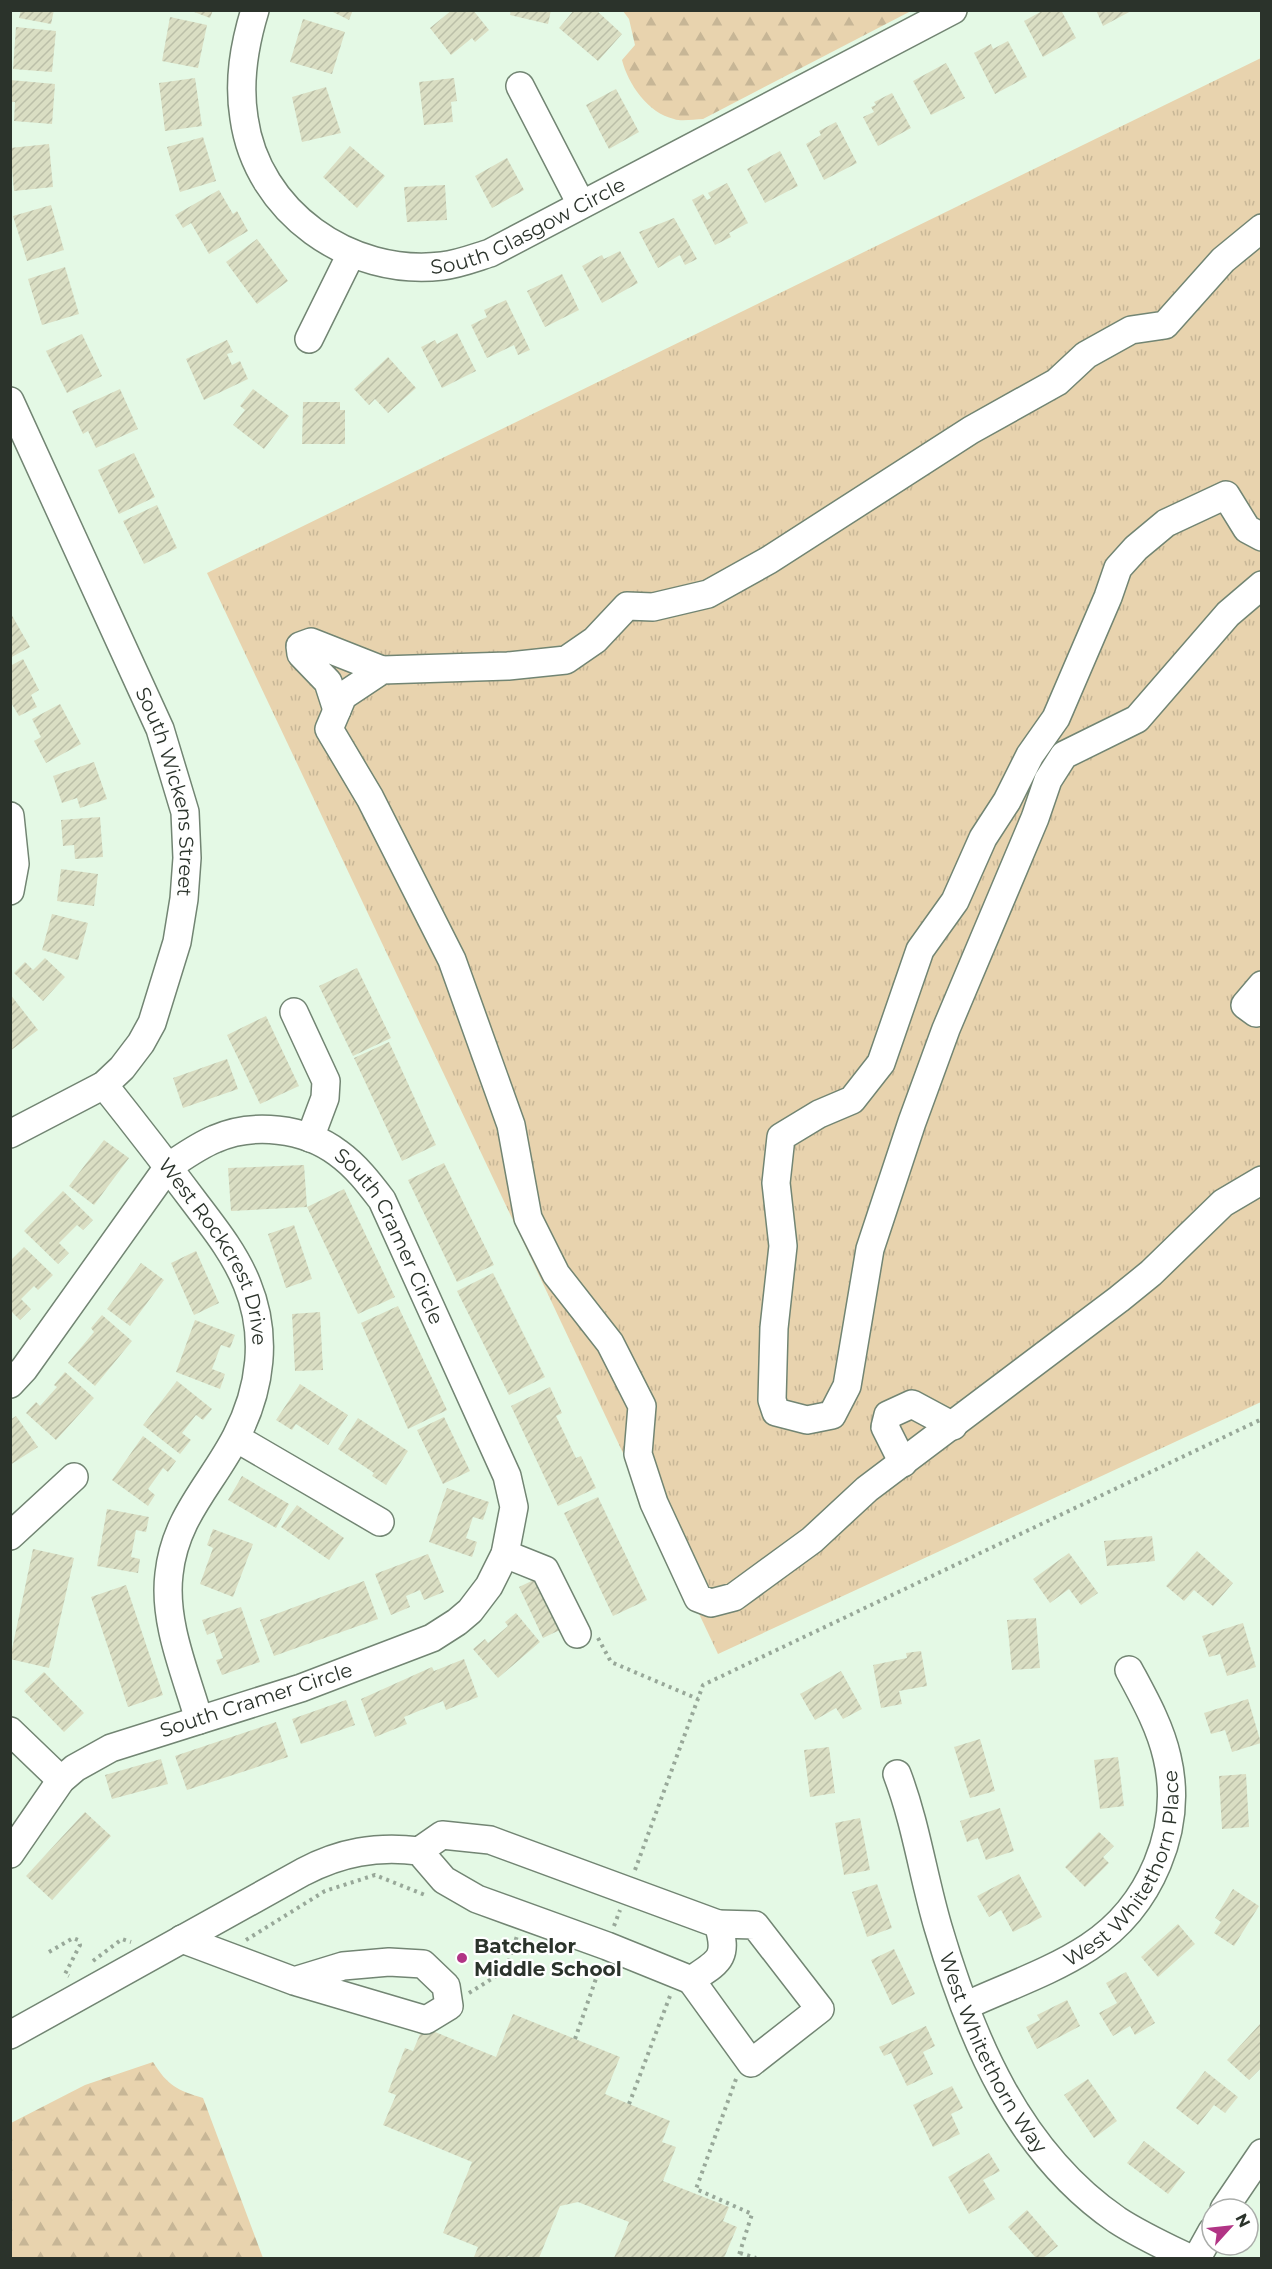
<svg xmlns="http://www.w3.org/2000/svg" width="1272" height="2269" viewBox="0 0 1272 2269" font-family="Montserrat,sans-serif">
<defs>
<pattern id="grass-tufts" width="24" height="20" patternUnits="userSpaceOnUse" patternTransform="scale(1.5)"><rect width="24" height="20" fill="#e8d3ae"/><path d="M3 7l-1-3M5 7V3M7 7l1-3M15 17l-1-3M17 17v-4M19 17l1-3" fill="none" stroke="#c7b696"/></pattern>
<pattern id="forest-firs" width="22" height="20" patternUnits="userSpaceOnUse" patternTransform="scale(1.5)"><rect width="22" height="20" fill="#e8d3ae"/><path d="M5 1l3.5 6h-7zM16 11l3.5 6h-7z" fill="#c7b696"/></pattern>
<pattern id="building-hatch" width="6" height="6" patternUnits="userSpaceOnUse" patternTransform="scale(1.5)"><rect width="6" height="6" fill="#dadec3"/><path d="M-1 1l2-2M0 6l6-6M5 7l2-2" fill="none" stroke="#bbbfa8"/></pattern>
</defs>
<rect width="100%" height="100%" fill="#e4f9e5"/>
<path fill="url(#grass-tufts)" d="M1261 58V1402L718 1654 207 573Z"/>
<path fill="url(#forest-firs)" d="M623 11H911L703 119C694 119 682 122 674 119 648 113 628 84 622 60L635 45 629 19Z
M153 2062C168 2086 177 2090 203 2098L263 2258H11V2123L85 2085Z"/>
<path fill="url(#building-hatch)" d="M21 10H54L51 24 19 18Z
M189 10H213L210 18Z
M329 10H353L349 20Z
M452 10H473L489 30 475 42 472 38 451 55 430 28Z
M511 10H551L548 24 510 15Z
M574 10H596L622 34 598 61 559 28Z
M1044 10H1061L1076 38 1043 57 1024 21Z
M1096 10H1133L1103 26Z
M170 17 207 25 198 68 162 61Z
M303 19 345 32 332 74 290 62Z
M16 27 56 31 52 72 13 69Z
M1008 41 1027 77 995 94 974 53 991 44 993 49Z
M946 63 965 98 931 115 913 81Z
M195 78 202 126 165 131 159 83Z
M454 78 457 101 451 102 453 122 424 125 419 82Z
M10 80 55 84 52 124 14 121 15 102H10Z
M326 87 341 133 302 142 292 97Z
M616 89 639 132 609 149 586 105Z
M892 93 911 128 878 146 863 117 874 112 871 107 876 105 874 102Z
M836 122 857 163 824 180 806 144 821 135 819 131Z
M203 137 216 181 180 192 167 147Z
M49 144 53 187 14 191 10 148Z
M350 146 385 176 357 208 323 177Z
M780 151 798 186 765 203 747 169Z
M507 158 524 190 492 208 475 176Z
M727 183 748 223 729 233 731 237 715 245 692 200 703 194 707 200 711 198 708 193Z
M445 185 447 220 407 222 404 187Z
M219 190 233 214 237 211 248 231 209 254 191 223 183 228 175 215Z
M51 205 64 250 27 261 13 216Z
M674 218 697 259 685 265 680 255 658 268 639 232Z
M257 239 288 281 257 304 226 262Z
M620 251 638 283 602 303 582 266 602 255 604 259Z
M65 267 79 314 42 325 28 279Z
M562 274 579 310 545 327 527 291Z
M506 300 530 350 518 355 514 345 487 358 471 325 487 317 484 310Z
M457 333 476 371 442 388 421 347 435 340 437 344Z
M82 334 102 376 67 393 46 351Z
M227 340 233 352 227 354 232 365 240 361 248 379 204 400 186 359Z
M388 357 416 388 388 413 375 399 369 405 354 389Z
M120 389 138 429 96 448 88 431 83 434 72 411Z
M253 389 289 416 264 449 233 425 245 410 240 406Z
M303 402H340V410H345V444H302Z
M134 453 155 497 119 514 98 470Z
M157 505 177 548 144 564 123 521Z
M10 612 30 647 10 658Z
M23 659 39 690 31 695 37 707 19 716 10 701V666Z
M60 704 81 744 46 763 34 741 41 737 32 719Z
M94 762 107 799 80 808 77 798 62 803 53 776Z
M100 817 103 857 75 859 74 845 63 846 61 820Z
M61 869 98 874 94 906 57 901Z
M52 914 88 923 78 960 42 950Z
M45 958 65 977 43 1001 14 973 25 962 33 970Z
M357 968 391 1038 353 1056 319 986Z
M10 994 38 1030 10 1051Z
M266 1016 299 1086 260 1104 227 1035Z
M389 1042 436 1145 402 1161 354 1058Z
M227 1059 238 1089 183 1108 173 1078Z
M104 1140 129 1158 94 1205 69 1186Z
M444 1163 494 1265 457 1282 408 1180Z
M304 1165 307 1207 231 1211 228 1168Z
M344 1189 395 1297 358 1314 307 1207Z
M63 1191 93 1220 83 1230 77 1225 59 1243 69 1253 58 1264 24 1231Z
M294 1225 312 1279 286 1288 268 1234Z
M24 1247 53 1275 38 1290 34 1286 21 1299 31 1309 20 1320 10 1310V1261Z
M196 1251 219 1303 194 1315 171 1263Z
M141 1263 164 1280 130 1326 107 1309Z
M493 1273 545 1377 509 1395 457 1291Z
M398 1306 447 1410 408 1429 361 1323Z
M320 1312 323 1370 295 1371 292 1314Z
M102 1315 132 1341 95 1386 68 1363 94 1332 91 1328Z
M195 1320 235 1335 230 1348 221 1345 212 1369 225 1374 220 1389 176 1372Z
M65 1372 94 1398 56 1440 26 1413 36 1402 40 1406 57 1387 54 1385Z
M177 1381 212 1409 203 1420 196 1415 182 1433 191 1440 180 1454 143 1425Z
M300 1384 348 1415 328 1445 296 1424 292 1430 276 1420Z
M550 1387 562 1413 556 1416 576 1458 581 1456 596 1488 558 1506 511 1406Z
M16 1416 38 1447 10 1465V1420Z
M444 1417 470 1471 443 1484 417 1430Z
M358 1418 408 1451 386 1485 372 1476 374 1473 338 1449Z
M143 1436 176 1461 168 1472 163 1468 148 1489 155 1495 148 1506 112 1480Z
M242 1476 289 1504 276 1528 228 1500Z
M447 1488 489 1502 483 1520 473 1517 466 1538 477 1542 472 1557 429 1542Z
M598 1497 647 1600 613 1616 564 1513Z
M297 1505 344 1538 329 1560 281 1527Z
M107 1509 149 1517 146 1532 136 1530 131 1557 140 1559 138 1573 97 1566Z
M213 1529 253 1544 233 1597 200 1584 213 1548 207 1545Z
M1152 1536 1155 1561 1107 1566 1104 1541Z
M33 1549 74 1558 49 1668 10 1659Z
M1197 1551 1233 1583 1213 1606 1194 1590 1184 1601 1166 1586Z
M1069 1553 1098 1593 1081 1605 1069 1589 1050 1603 1033 1579Z
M428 1554 444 1592 424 1600 420 1590 406 1596 410 1607 391 1615 375 1574Z
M540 1577 564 1628 543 1638 519 1587Z
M364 1581 378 1619 274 1656 260 1620Z
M126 1585 163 1695 128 1707 91 1597Z
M241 1607 260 1662 222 1675 216 1660 223 1658 214 1632 207 1635 202 1620Z
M516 1613 540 1642 498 1678 473 1649 485 1639 488 1643 508 1626 505 1622Z
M1036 1618 1040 1668 1012 1670 1007 1620Z
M1243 1623 1256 1667 1227 1676 1220 1654 1209 1657 1202 1636Z
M921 1651 927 1686 899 1691 902 1704 881 1708 873 1665 907 1658 906 1653Z
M464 1659 478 1697 446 1710 443 1701 404 1717 407 1724 375 1737 361 1699 432 1667 434 1671Z
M841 1671 862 1709 843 1719 836 1708 815 1720 800 1694Z
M44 1672 84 1713 64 1732 24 1691Z
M1248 1699 1261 1743 1232 1752 1225 1730 1211 1734 1204 1713Z
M346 1700 355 1725 301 1744 292 1719Z
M276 1722 288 1757 187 1790 175 1756Z
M980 1739 995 1791 970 1798 954 1747Z
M829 1747 835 1793 810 1797 804 1750Z
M1118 1757 1124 1806 1100 1809 1094 1760Z
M161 1759 168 1784 112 1799 105 1775Z
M1246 1774 1249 1827 1222 1829 1219 1776Z
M1000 1808 1014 1851 986 1860 978 1838 967 1842 960 1821Z
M85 1812 111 1836 52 1900 26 1876Z
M860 1818 870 1870 844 1875 835 1823Z
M1099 1832 1114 1846 1103 1857 1109 1863 1085 1887 1065 1867Z
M1019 1874 1042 1917 1013 1932 1001 1910 989 1917 977 1896Z
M877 1884 892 1928 867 1937 852 1892Z
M1233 1889 1259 1906 1234 1946 1214 1933 1221 1922 1215 1918Z
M1178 1924 1195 1944 1158 1977 1141 1957Z
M894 1949 915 1994 892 2005 871 1960Z
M1126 1972 1155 2023 1135 2035 1130 2026 1113 2036 1099 2013 1117 2003 1106 1983Z
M1067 2000 1080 2026 1037 2049 1026 2027 1040 2020 1037 2015Z
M513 2014 620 2057 605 2094 670 2121 662 2142 676 2147 663 2181 729 2207 723 2221 737 2227 724 2258H614L629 2222 578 2202 560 2206 539 2258H515L508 2256 507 2258H478L474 2257 478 2247 443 2233 472 2162 383 2125 396 2095 388 2092 405 2048 413 2051 423 2027 496 2057Z
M1260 2024 1262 2067 1249 2080 1227 2060Z
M926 2026 935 2046 923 2052 933 2074 907 2086 891 2053 884 2056 879 2047Z
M1205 2071 1238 2097 1225 2113 1214 2105 1198 2125 1176 2108Z
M1088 2079 1117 2121 1094 2138 1064 2095Z
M952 2086 963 2108 951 2114 960 2134 933 2147 913 2105Z
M1144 2141 1185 2172 1168 2194 1127 2163Z
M989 2153 1000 2171 983 2180 995 2199 969 2214 948 2177Z
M1027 2210 1058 2246 1043 2258H1036L1008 2227Z"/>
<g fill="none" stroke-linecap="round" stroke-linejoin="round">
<defs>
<g id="minor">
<path id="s1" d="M255 10C244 46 238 81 244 118 257 212 350 277 442 266 459 264 474 258 490 253L953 10"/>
<path d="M520 86 581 204"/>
<path d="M1262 228 1223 260 1165 325 1131 330 1086 355 1057 382 971 430 769 560 708 594 653 607 627 606 595 640 566 660 508 666 382 670 343 696 329 729 370 798 452 960 511 1125 528 1218 556 1274 610 1343 642 1406 638 1454 654 1503 698 1598 711 1603 734 1597 812 1540 867 1489 1119 1299 1151 1273 1223 1203 1262 1180"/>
<path d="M309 339 351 254"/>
<path id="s2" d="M10 401 160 729 185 812 187 858 184 899 177 942 152 1023 141 1043 122 1068 104 1085 10 1134"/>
<path d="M1262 537 1247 529 1226 495 1166 523 1136 548 1118 568 1108 597 1056 718 1030 755 1007 801 983 838 955 901 920 950 881 1063 852 1100 819 1114 781 1137 776 1183 783 1246 774 1328 772 1400 776 1412 807 1420 832 1415 847 1386 870 1249 912 1122 946 1029 1035 818 1048 780 1064 755 1137 719 1228 614 1262 585"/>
<path d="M337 710 328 682 301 654 300 646 311 642 382 670"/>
<path d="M10 816 15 864 10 891"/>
<path d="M1262 985 1245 1005 1256 1013 1262 1012"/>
<path d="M294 1012 326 1081 325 1098 310 1138"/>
<path id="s3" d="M104 1085C135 1124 166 1164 196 1204 215 1229 235 1254 247 1284 268 1335 261 1389 236 1437 211 1485 175 1517 169 1574 163 1623 186 1674 199 1720"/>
<path id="s4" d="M10 1384 24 1369 168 1167C183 1157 198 1146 215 1139 253 1122 305 1128 338 1153 356 1166 369 1183 382 1200L507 1476 514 1507 505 1554 489 1586 470 1611 457 1622 432 1638 301 1688 111 1748 75 1768 61 1780 10 1854"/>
<path d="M236 1438 380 1522"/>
<path d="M903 1463 885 1427 888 1415 912 1404 953 1426"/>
<path d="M10 1536 74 1477"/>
<path d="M505 1554 545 1570 577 1634"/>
<path d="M10 1731 61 1780"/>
<path id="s5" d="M897 1774C916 1824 923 1876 938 1927 971 2039 1018 2152 1117 2220 1140 2235 1164 2246 1189 2258"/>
<path d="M182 1939 294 1981 426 2020 449 2006 446 1986 423 1964 389 1962 343 1966 294 1981"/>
<path d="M691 1980 751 2063 820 2009 755 1925 718 1924"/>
<path id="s6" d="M965 2006C1006 1987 1051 1972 1089 1947 1150 1907 1184 1829 1167 1757 1160 1726 1144 1698 1129 1670"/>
<path d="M10 2035 303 1872C341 1852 376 1846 419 1851L444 1880 477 1899 607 1946 691 1980C718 1962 729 1959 718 1924L490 1840 442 1835 419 1851"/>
<path d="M1224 2209 1262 2153"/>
<path d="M1197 2258 1212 2231"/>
</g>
</defs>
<use href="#minor" stroke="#728573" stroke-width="30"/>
<path stroke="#98a899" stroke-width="4" stroke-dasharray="3 4.5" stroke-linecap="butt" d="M598 1638 611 1662 698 1699
M635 1870 703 1685 1262 1419
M614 1926 620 1910
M246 1940 325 1891 375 1875 425 1895
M49 1952 73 1938 78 1940 80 1945 65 1974 69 1976
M93 1961 122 1939 131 1942
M469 1993 506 1970 517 1936
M575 2039 600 1967
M736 2079 696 2189 752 2214 738 2258
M629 2104 670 1996
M740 2253 756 2258"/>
<use href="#minor" stroke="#fff" stroke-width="27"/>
</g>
<circle fill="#b13485" stroke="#fff" stroke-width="2" cx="462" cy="1958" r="6"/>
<g text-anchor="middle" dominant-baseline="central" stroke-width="4.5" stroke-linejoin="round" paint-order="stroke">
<g font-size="20" fill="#2b332b" stroke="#fff">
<text stroke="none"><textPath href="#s1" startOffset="477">South Glasgow Circle</textPath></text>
<text stroke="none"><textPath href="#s2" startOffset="424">South Wickens Street</textPath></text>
<text stroke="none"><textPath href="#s4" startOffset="552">South Cramer Circle</textPath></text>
<text stroke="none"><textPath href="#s3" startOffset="202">West Rockcrest Drive</textPath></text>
<text transform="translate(256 1700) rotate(-18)">South Cramer Circle</text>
<text stroke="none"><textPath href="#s6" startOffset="226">West Whitethorn Place</textPath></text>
<text stroke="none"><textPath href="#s5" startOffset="296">West Whitethorn Way</textPath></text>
</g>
<g font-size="20" font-weight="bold" fill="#2b332b" stroke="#fff" text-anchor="start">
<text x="474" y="1946">Batchelor<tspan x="474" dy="23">Middle School</tspan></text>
</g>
</g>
<rect width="1272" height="2269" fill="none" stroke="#2b332b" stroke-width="24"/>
<g transform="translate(1230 2227) rotate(63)"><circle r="28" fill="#ffffff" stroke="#aaadaa" stroke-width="1.5"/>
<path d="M0-4.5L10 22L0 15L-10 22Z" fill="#b13485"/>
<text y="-9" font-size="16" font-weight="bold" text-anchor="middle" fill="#2b332b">N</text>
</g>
</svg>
